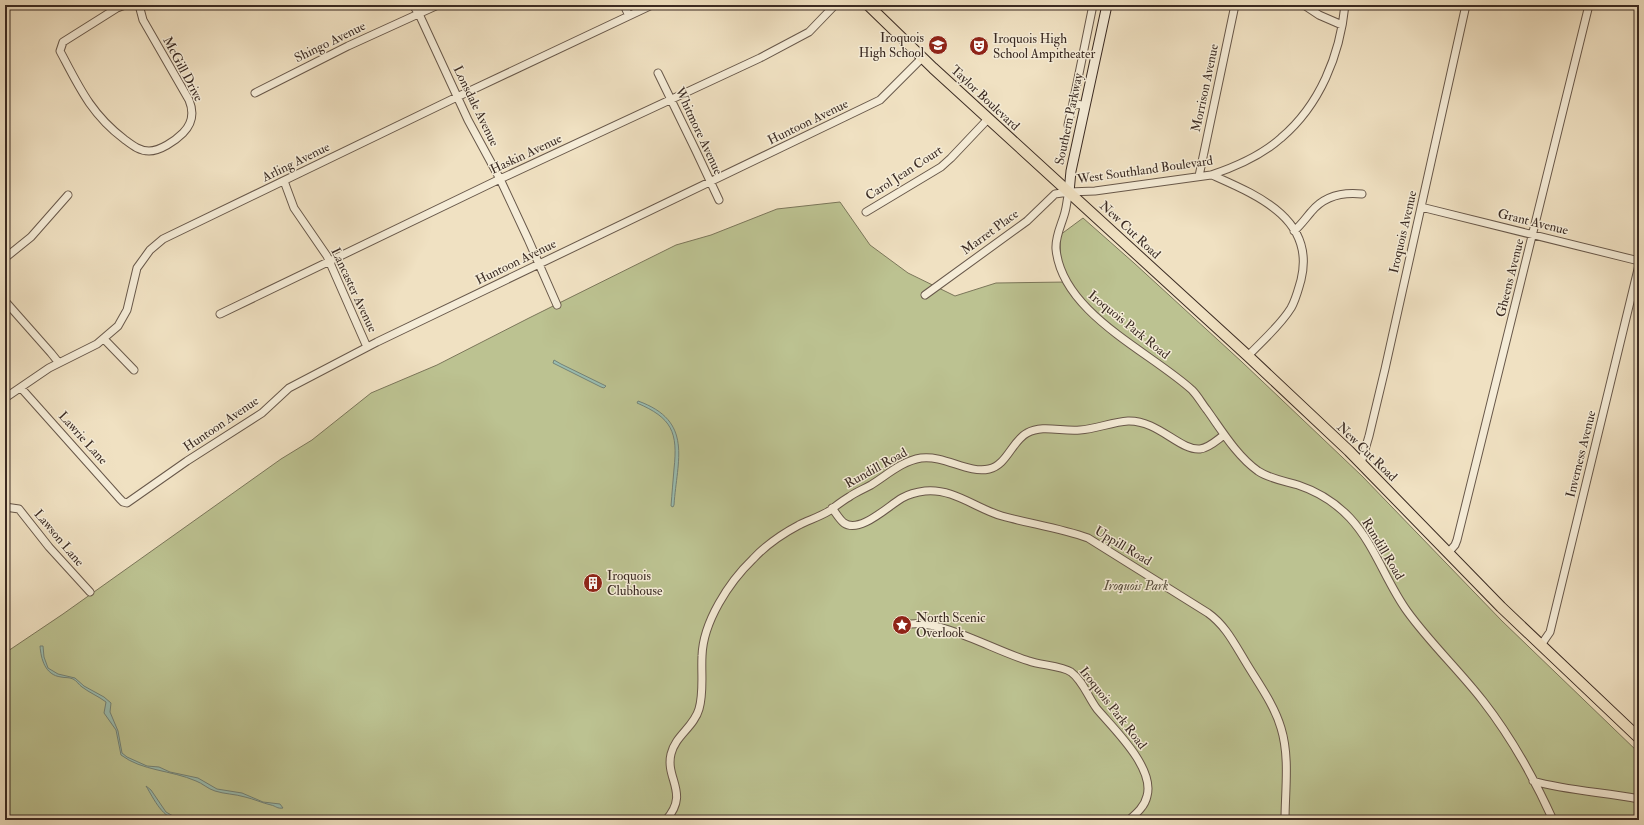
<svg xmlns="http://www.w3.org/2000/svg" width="1644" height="825" viewBox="0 0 1644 825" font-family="'IM FELL Double Pica',serif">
<rect width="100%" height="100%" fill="#f0e1c2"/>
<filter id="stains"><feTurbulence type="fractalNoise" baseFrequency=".005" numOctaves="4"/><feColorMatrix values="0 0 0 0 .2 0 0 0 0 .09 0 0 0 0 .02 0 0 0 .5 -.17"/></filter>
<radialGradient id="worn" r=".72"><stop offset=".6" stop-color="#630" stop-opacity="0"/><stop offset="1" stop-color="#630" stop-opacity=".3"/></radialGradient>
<path fill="#bcc291" stroke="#7b765a" d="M840 202 870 245 908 273 955 296 996 283 1067 282 1061 268 1060 235 1083 218 1134 263 1242 362 1362 476 1502 621 1639 753V820H5V653L63 614 281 459 312 440 371 393 437 365 529 318 676 245 711 235 777 209Z"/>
<path fill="#9abeb2" stroke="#748378" d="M554 360 561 364 606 386 604 388 601 387 553 363Z
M638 401C694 421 677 460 674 505L673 507 671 506C672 493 673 481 674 469 678 432 672 418 637 403Z
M40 646H43L44 657 48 668 58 674 75 678 84 686 104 697 111 703 110 712 118 731 122 753 127 757 147 766 159 767 170 772 198 778 217 789 242 793 263 802 280 804 283 808C277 809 276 806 271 805 262 803 254 799 245 797 235 794 224 794 215 791 208 789 202 783 196 781 171 770 142 771 121 755L116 730 104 713 106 702C98 696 90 693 82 687 79 685 77 681 73 679 69 677 65 678 61 677 45 675 41 659 40 646Z
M146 786 151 790 166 812 180 820C163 820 154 799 146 786Z"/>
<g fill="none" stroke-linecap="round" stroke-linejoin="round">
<defs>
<path id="street" d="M125 5 117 8 63 42 60 51C79 87 91 114 124 139 132 145 139 151 149 151 160 151 175 141 183 133 193 123 194 112 189 100L143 20 139 5
M413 5 419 14 468 120 500 179 528 239 557 305
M624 5 629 16
M1304 5 1319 15 1342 25
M658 73 696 151 719 200
M255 93 348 46 438 5
M1085 106 1073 103 1093 5
M1068 125 1073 103
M1212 175C1257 195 1316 219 1301 280 1298 290 1296 299 1291 308 1280 326 1262 341 1248 356
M1199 176 1235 5
M284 181 294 208 327 256 367 347
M1069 192C1067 198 1067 205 1065 212 1062 224 1055 236 1056 249 1062 313 1149 351 1192 390 1198 396 1202 404 1207 410 1222 431 1237 456 1258 471 1270 479 1284 481 1298 485 1319 492 1335 502 1350 518 1375 545 1386 582 1407 611 1430 643 1459 670 1483 701 1511 737 1534 778 1553 820
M1421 207 1639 261
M866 212 941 167 951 158 988 119
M1294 231C1301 225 1305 219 1311 212 1324 196 1343 192 1362 194
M5 258 31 237 68 195
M925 295 1027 221 1055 194 1069 192 1095 191 1211 175C1235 167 1262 155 1281 138 1320 105 1340 55 1345 5
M5 301 51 353 59 363
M220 314 500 179 760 58 809 32 835 5
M104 339 134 370
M21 388 120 499 123 502 127 503 187 461 262 413 289 388 377 342 880 100 922 58
M5 398 49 368 97 344 118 326 127 310 137 268 150 250 163 239 457 97 652 5
M1361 463 1369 436 1385 369 1466 5
M5 507 19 509 49 547 90 592
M832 508C836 513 839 519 844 523 860 534 888 506 902 498 909 494 917 492 925 491 953 488 977 509 1002 516 1031 524 1060 528 1088 538L1208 613C1225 625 1234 643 1245 661 1258 683 1274 704 1281 728 1290 757 1285 791 1285 820
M1448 553 1455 545 1457 540 1589 5
M911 624C945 621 995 651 1029 661 1040 665 1062 666 1071 672 1083 681 1088 697 1097 709 1114 729 1155 768 1147 796 1145 806 1137 813 1129 820
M1541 645 1550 632 1639 265
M1533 781C1568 791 1604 792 1639 799
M666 820C690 793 665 779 671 754 675 736 694 727 699 709 704 692 701 673 702 656 703 622 729 582 753 559 766 545 782 534 799 525 809 520 819 517 829 511 836 506 842 501 849 497 856 492 864 489 871 485 887 475 902 461 921 458 945 455 968 474 989 469 1007 465 1012 441 1027 433 1043 424 1062 432 1080 430 1096 429 1112 422 1128 421 1158 420 1180 451 1200 449 1209 448 1217 440 1224 435"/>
<path id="secondary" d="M1069 192 1071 171 1107 5"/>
<path id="primary" d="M868 5 933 68 1248 356 1349 451 1501 607 1639 738"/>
</defs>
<use href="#street" stroke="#68584a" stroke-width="9"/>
<use href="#secondary" stroke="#3a2a22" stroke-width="11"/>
<use href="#primary" stroke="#3a2a22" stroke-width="12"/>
<use href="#street" stroke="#f5ecd7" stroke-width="7"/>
<use href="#secondary" stroke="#f5ecd7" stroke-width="9"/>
<use href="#primary" stroke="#f0e1c2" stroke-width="10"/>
</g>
<defs>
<symbol id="school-disc" viewBox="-11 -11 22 22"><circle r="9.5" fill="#8f2418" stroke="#f5ecd7"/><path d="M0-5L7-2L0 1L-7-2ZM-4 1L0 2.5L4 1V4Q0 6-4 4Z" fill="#fff"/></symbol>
<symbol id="theatre-disc" viewBox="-11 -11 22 22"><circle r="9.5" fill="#8f2418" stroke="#f5ecd7"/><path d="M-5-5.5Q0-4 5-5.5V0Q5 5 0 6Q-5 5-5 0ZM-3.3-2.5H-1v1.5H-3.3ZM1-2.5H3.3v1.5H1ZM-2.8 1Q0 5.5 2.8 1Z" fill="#fff"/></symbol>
<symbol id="building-disc" viewBox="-11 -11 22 22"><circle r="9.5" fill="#8f2418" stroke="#f5ecd7"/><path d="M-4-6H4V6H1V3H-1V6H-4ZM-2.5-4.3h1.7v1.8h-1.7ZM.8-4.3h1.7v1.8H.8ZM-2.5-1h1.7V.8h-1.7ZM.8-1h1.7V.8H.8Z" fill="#fff"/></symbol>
<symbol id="sight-disc" viewBox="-11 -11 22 22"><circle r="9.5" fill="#8f2418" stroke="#f5ecd7"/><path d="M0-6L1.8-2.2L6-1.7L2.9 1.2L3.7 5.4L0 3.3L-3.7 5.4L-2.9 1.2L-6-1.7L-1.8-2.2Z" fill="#fff"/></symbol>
</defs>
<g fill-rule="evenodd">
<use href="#school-disc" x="927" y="34" width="22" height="22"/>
<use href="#theatre-disc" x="968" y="35" width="22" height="22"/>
<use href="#building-disc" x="582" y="572" width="22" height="22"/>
<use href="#sight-disc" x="891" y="614" width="22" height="22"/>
</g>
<g text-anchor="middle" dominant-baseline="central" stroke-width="3" stroke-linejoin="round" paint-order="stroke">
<g font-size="13" fill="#3a2a22" stroke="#f5ecd7" text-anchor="start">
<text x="924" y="38" text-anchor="end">Iroquois<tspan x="924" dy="15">High School</tspan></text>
<text x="993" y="39">Iroquois High<tspan x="993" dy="15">School Ampitheater</tspan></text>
<text x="607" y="576">Iroquois<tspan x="607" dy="15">Clubhouse</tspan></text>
<text x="916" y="618">North Scenic<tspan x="916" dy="15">Overlook</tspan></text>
</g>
<g font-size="13" fill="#3a2a22" stroke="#f5ecd7">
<text transform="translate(330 42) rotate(-26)">Shingo Avenue</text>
<text transform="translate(183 69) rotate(62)">McGill Drive</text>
<text transform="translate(1205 88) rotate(-78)">Morrison Avenue</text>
<text transform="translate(985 98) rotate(43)">Taylor Boulevard</text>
<text transform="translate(476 106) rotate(64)">Lonsdale Avenue</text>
<text transform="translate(1069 119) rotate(-78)">Southern Parkway</text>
<text transform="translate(808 122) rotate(-26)">Huntoon Avenue</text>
<text transform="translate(699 131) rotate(65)">Whitmore Avenue</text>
<text transform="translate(526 154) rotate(-25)">Haskin Avenue</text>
<text transform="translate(296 162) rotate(-26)">Arling Avenue</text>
<text transform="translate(1145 170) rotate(-8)">West Southland Boulevard</text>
<text transform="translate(904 173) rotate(-33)">Carol Jean Court</text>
<text transform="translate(1533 222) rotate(14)">Grant Avenue</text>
<text transform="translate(1130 230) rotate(43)">New Cut Road</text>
<text transform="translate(990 232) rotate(-36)">Marret Place</text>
<text transform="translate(1403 232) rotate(-77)">Iroquois Avenue</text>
<text transform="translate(516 262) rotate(-26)">Huntoon Avenue</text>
<text transform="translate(1510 278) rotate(-76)">Gheens Avenue</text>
<text transform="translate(354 290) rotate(65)">Lancaster Avenue</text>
<text transform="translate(1129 325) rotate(39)">Iroquois Park Road</text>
<text transform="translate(221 424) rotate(-34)">Huntoon Avenue</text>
<text transform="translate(83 438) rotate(48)">Lawrie Lane</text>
<text transform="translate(1367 452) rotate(44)">New Cut Road</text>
<text transform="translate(1581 454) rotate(-76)">Inverness Avenue</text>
<text transform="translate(876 468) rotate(-29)">Rundill Road</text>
<text transform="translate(59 538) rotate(50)">Lawson Lane</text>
<text transform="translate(1123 546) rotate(31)">Uppill Road</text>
<text transform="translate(1383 549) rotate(59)">Rundill Road</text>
<text transform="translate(1113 708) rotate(52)">Iroquois Park Road</text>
</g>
<g font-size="13" font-style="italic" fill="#5a503e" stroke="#f5ecd7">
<text x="1136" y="586">Iroquois Park</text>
</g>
</g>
<rect width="1644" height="825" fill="none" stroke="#f0e1c2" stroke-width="20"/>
<rect x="6" y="6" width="1632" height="813" fill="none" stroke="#3a2a22" stroke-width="2"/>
<rect x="10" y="10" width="1624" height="805" fill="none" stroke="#3a2a22"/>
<rect width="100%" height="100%" filter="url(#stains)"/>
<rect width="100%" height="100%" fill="url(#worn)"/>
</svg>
